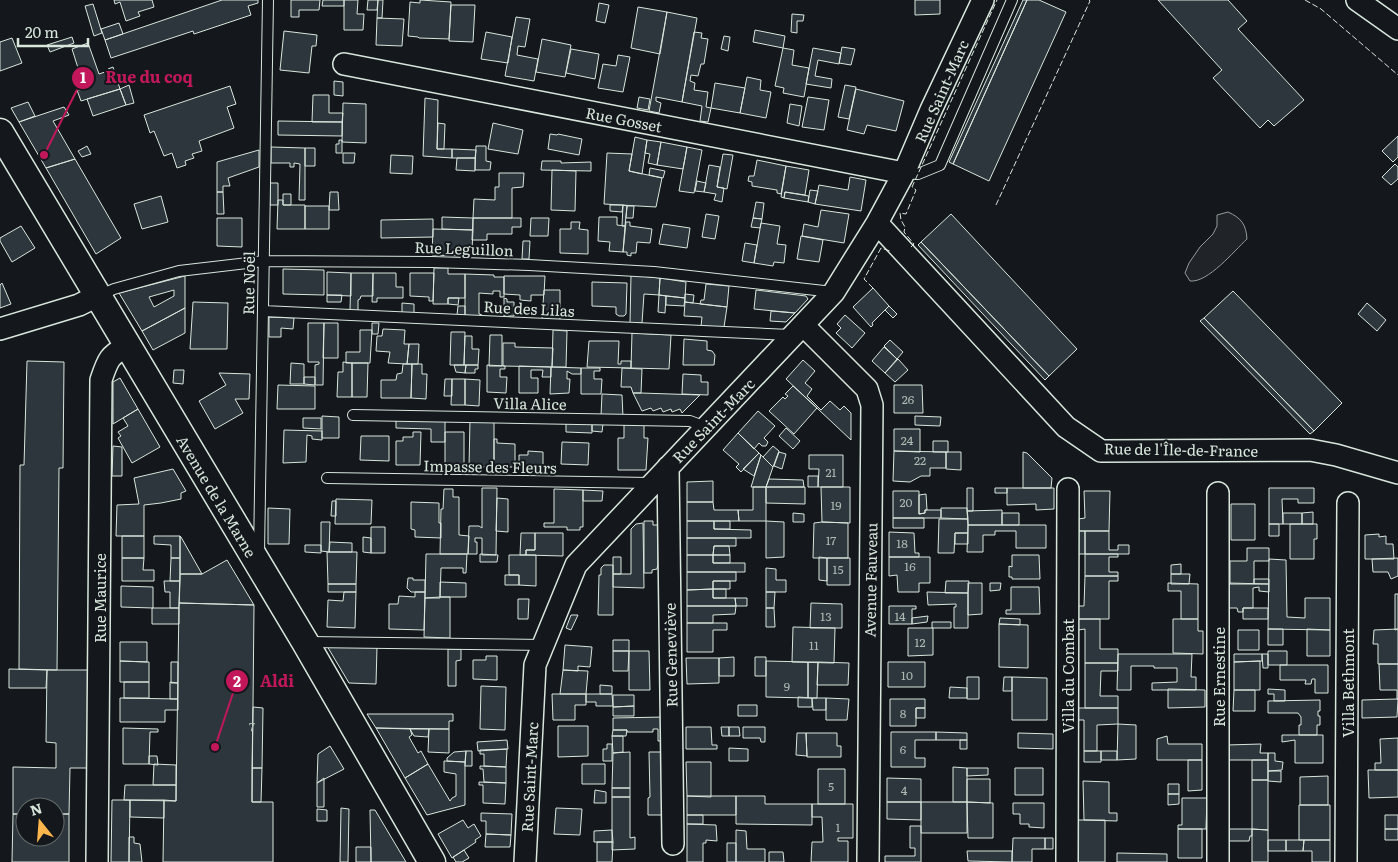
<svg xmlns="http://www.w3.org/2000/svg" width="1398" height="862" viewBox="0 0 1398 862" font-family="Literata,serif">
<rect width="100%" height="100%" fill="#14181c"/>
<path fill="#202428" stroke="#939e99" d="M1228 212C1241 218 1246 224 1247 239 1234 251 1208 283 1190 281L1185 273 1189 263 1200 247 1213 234 1217 226V215Z"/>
<path fill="#2c363c" stroke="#d8e6dc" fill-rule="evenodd" d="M114 0H152L154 7 138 12 140 16 126 21 120 2 115 4Z
M222 0H258V3L248 6 251 15 194 34 193 31 111 58 105 40Z
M291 0H320L319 10H299V17H291Z
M323 0H344V6H322Z
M344 0H358L357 14H364L363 30H344Z
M368 0H378L377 10H367Z
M378 0H383L382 18H377Z
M420 0 451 2 449 39 419 38 418 37 408 36 410 2 420 3Z
M915 0H940V14L915 15Z
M1023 0H1027L953 164 949 162Z
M1027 0H1039L1066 12 989 181 953 164Z
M1158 0H1228L1247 21 1238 29 1304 100 1274 126 1268 120 1260 128 1213 78 1222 70Z
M599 3 609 5 605 23 596 21Z
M93 4 102 33 94 36 85 6Z
M451 5H475L473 42 449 41Z
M638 7 667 12 660 54 631 48Z
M667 12 697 18 682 102 656 97V101L661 103 659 113 649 111Z
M792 14 804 15 803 21H797V33L791 32Z
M516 17 530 19 525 47 518 46 517 55 538 59 534 81 505 76Z
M377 18 404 19 402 46 376 45Z
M119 23 123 34 105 40 101 29Z
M755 30 785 36 783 48 753 42Z
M284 31 317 35 316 46H312L309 73 280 70Z
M486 32 512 37 508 63 481 59Z
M694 32 702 33 701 38 708 39 704 64H701L698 76 691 75 690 81 695 83 694 90 708 92 706 107 711 108 708 122 700 121 702 106 682 102Z
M724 36 730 37 728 51 721 49Z
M72 37 74 43 50 52 47 45Z
M12 38 22 63 0 71V42Z
M542 39 571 45 565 77 536 72Z
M88 43 99 74 108 71V69L113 67 120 89 81 101 77 90H85L72 49Z
M842 47 855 49 851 65 839 63Z
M783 48 794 50 792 65 809 68 804 97 783 93 784 88 775 86Z
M813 48 841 53 839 64 818 60 815 76 832 79 831 88 806 84Z
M571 49 599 54 595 79 566 73Z
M618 55 630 57 623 92 598 88 603 64 616 66Z
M747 77 761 80 760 90 771 92 766 118 740 113Z
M334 81 343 82V96L334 95Z
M715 83 745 88 740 113 711 108Z
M129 85 134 103 126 105 120 89Z
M845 85 856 87 849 119 838 117Z
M230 86 236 104 227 107 234 128 199 141 202 151 192 154 194 158 185 161 186 165 177 168 172 153 164 156 154 131 150 133 144 115Z
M120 89 126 105 93 116 87 99Z
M856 89 904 101 896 131 867 125 864 134 847 130Z
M313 95H329V113H343L342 122H312Z
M639 97 650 99 648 110 637 108Z
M808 97 829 100 824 130 802 127Z
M425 98 438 100 437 149H452V158L423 156Z
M28 102 35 116 19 122 11 108Z
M343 103 366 104V143L342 142Z
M790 104 802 106 799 126 787 123Z
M64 107 69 115 53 121 75 159 46 168 19 122Z
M278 121 342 122V136L278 135Z
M438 123 445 124 444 149H437Z
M493 123 523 130 518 154 488 149Z
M550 134 557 135 558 134 582 139 579 155 548 149Z
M1398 136V157L1393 162 1382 151Z
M635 137 647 140 642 174 629 171Z
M339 140H342V153H336V144H339Z
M647 140 661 142 657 165 648 163 650 154 645 153Z
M661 142 687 147 683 169 657 165Z
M87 146 91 154 82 157 78 151Z
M476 146H486V161L491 162 490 170H475Z
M271 147 305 148V200H299L300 164 294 163V167H290V163H271Z
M687 147 702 150 694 193 679 191Z
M305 148H315V166H305Z
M452 149 476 150 475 158H452Z
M259 150V167L228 178 230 186H223V192H217V162Z
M343 153H355L354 163H343Z
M607 153 632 154 629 171 662 178 656 207 604 204Z
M723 154 733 155 727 189 717 187Z
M391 155 413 156 412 174 390 173Z
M457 158H475V171L456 170Z
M75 159 121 238 96 254 46 168Z
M757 160 786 166 781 194 777 193V190L752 186V182L748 181 749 176H754Z
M542 161H561V163L591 162V171L541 170Z
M1395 164 1398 167V179L1391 185 1382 177Z
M709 165 720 167 717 187 724 188 722 202 714 200 716 194 704 192Z
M786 166 809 170 805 195 785 192 784 198 781 197Z
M650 168 665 171 663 178 649 175Z
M552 170 576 171 575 211 551 210Z
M499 173H524L523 187 512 188V218H473L474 199 495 200V187H499Z
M850 177 866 180 861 211 815 204 819 185 848 190Z
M697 181 706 183 704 192 695 191Z
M270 183H278V205H270Z
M810 190 818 191 815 204 808 202Z
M217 192H223L224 214H217Z
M330 192H338L339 210H329Z
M785 192 809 196 808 202 784 198Z
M283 194H291V205H283Z
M161 196 168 222 142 229 134 204Z
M278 200H283V205H305V229H277Z
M756 202 764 203 762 219 753 218Z
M610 205H623L622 212 610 211Z
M623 205 627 206 625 226H622Z
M305 206H329V229H305Z
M627 206H634L633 218H626Z
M821 210 849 214 844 243 802 236 804 224 818 227Z
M706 214 719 216 715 239 702 237Z
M951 214 1077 349 1049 376 921 242Z
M442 217 473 218V230L442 229Z
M599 217H617V225L625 226 623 252 609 251 610 242 598 241Z
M217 218H242V247L217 246Z
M473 218H521V227H512V234H487V240H472Z
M531 218H549L548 236H530Z
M753 218 762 219 760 228 751 227Z
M433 219V237L381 238V220Z
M571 222H580L579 229 588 230V254L560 253V229H571Z
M626 222H630V226L652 229 650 243 637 242 636 253H631V256L627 255V252H623Z
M761 223 780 226 777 244 786 245 784 263 774 262 773 266 754 263Z
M663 224 690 228 687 248 659 244Z
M21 226 35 248 12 262 0 241V238Z
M433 229 473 230 472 250H463L462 256 432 255Z
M801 236 823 240 819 262 797 259Z
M523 241H530L529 259H522Z
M921 242 1049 376 1045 380 918 245Z
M745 243 757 245 754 263 742 261Z
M434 268H448V274H465V298H448V304H433Z
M283 269 324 270V295L283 294Z
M327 272 351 273V296L327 295Z
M351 273H373V296H361L360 299 358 300V311L350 310Z
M373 273H396V287H403V298H377V302H372Z
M410 273H434L433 301H429V297L410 296Z
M465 274 494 275V277H504V297H500V291H493V294L479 293V314L482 315V316H465Z
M631 275 660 278 659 295 644 294 642 323H630Z
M185 276V308L142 331 119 293ZM174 290V296L154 307 149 297Z
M504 276H545L544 295H531V301L520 300V295L504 294Z
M660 278 686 282 685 298 659 295Z
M592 282 627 283 626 314 624 316H619L616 314V307L592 306Z
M2 283 11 304 0 308V285Z
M706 284 729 286 727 307 700 304 701 300H704Z
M873 288 889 306 872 323 873 325 871 327 853 307Z
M544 290H560V320L542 319Z
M756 290 806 296 808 299 795 313 754 309Z
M1233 291 1342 403 1314 431 1204 318Z
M685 294 694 295 693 303 685 302Z
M327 295H342L341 302H327Z
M659 295 666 296 665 313 658 312Z
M666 296 685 298 684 306 666 305Z
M448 298H459L458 305 448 304Z
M504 298 507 299V302H514V316H504Z
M193 302 228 303 227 349H190Z
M685 302 727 307 724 327 701 326 702 317 684 316Z
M402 303 414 304V314L402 313Z
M1367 303 1386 320 1377 331 1358 314Z
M458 306H465V316L457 315Z
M889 306 897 314 893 318 885 310Z
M185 308V333L153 350 142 331Z
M771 311 795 313 786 322 770 321Z
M845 315 865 333 852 348 836 333 841 328 837 324Z
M269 317 294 318 293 329 281 328V337H269Z
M1204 318 1314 431 1310 434 1200 321Z
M308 323H324L323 385H315V365L319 364V362H308Z
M324 323H338V358H323Z
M372 323H379L378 334H372Z
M383 329 405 330 404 344H409L407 364 388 363 390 352 376 351 377 336H382Z
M360 330H372L370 363H346V352H360Z
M553 330 567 331 566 367H552Z
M451 332H465L464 365H450Z
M632 333 671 335 669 369 631 368Z
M490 335H502V366H489Z
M465 336H472V349H479L478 365H464Z
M684 339 707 341V350L712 351 715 355 714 365H683Z
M890 340 903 352 897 359 884 346Z
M589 341H619L618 364H621V361H631V368L587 367Z
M503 343H515V347L553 348 552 367 503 366Z
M409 344H419L418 364H407Z
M884 347 897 359 885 373 872 361Z
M898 359 908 370 895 382 885 373Z
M803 360 815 371 805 383 812 389 807 396 821 410 830 401 840 410 844 406 851 413V440L786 379Z
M27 361 64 362 63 468H59L57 670 19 669 20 465H24Z
M343 362 352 363V397H337L338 372H343Z
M291 363 304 364V384H290Z
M352 363H368L367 397H352Z
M403 364H412L411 398H381V380H396L397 374 402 373Z
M412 364H422V374H427L426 399 411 398Z
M454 365H466L465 373 456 372Z
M466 365H478V369H475V373H465Z
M487 365 505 366V369H500V377H507L506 393 487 392Z
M519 366 551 367V377H542L543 370H531V378H538V393H519Z
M551 367 581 368V374H572L567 371V379H570L569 393 550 394Z
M581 368H600V371H594V379H602L601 394H581Z
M622 368 642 369 641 393H633L631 387H621Z
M174 370H184L183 384 173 383Z
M219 373 250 374 249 399H235L243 413 215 429 199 401 226 385Z
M683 374 701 375V382H708V395L682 394Z
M304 377H315V385L304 384Z
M120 378 138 409 113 424V382Z
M445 379H452V396H444Z
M452 379H465V405H451Z
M465 379 480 380 479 406 465 405Z
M278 385 315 386V409H277Z
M894 385H922L923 413H894Z
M793 386 817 408 794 434 769 411 783 397 785 399 788 396 785 394Z
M633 393H641L700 395 682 413 680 409 672 412 671 409 663 412 661 408 653 411 651 408 642 411Z
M602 394 622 395 623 417 601 416Z
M138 409 160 447 132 463 118 438 121 436 118 432 128 426 123 418Z
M758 411 775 426 764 438 768 442 766 446H762L759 443 754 449 738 433Z
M322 416 339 417V438H322Z
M915 416 941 417 940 426 915 425Z
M303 418H321V429L303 428Z
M396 419 445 420V442H431V429L396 428Z
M470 420 494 421V467H469Z
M566 423H592V433L566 432Z
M592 423 603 424 602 432 592 431Z
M624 424 644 425V438H648L646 470H618V438H624Z
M786 428 800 441 793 449 779 436Z
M894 429H920V452L894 451Z
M284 430 322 431V440L312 439V436L307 435 306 462 283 463Z
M413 432H421L420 465H396V441H403V437H413Z
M445 432H464V467H445Z
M738 433 759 453 741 472 736 467 739 464 723 450Z
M361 436H389V461L360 460Z
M494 439H497V443L515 444V467H494Z
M933 441H948V452H933Z
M562 442 589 443 588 465 561 464Z
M113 446 122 447V476H112Z
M773 446 779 451 773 467 763 457Z
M528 451 543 452V467H539V472H532V468L519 467V455H528Z
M894 451 946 452V468H930V476H921L910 482 893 481Z
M779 452 786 454 782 469 774 466Z
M946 452H961V470L946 469Z
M1023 452 1027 453 1052 478 1051 488H1023Z
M759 453 761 455 754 476 743 469Z
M761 455 773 467 766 487H751Z
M809 455H843V487H818L819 469H809Z
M173 469 186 491 181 493V499L161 503 144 505V536H116L117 505 139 504 134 478Z
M808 476H818V487H808Z
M769 479 803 480 804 487H766Z
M713 481V502H687V482Z
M753 487H766V521H739L738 510H753Z
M766 487H805V504L766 503Z
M821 487H850V523L822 522Z
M482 488H497L496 555H482V538H475V542H477V554H468L469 526H479L482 528Z
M967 488H973V511H967Z
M995 488H1007V493H995Z
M1007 488H1054V509L1036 510V504L1007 505Z
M1269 488H1314V503H1298V499H1282L1283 524H1269Z
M444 489H453V497H459V535L469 536 468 554H440L441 509H443Z
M554 489 583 490V527H580V530H567V527H544V523H554Z
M583 490 603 491 602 501H583Z
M893 491H919V514L925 513V510H941V518H893Z
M1084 491H1110L1109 531H1078V519L1085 518Z
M926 494 927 510H925V513L919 514V495Z
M497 498 508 499V532L496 531Z
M336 499 372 500 371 524H335Z
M332 501H336V516H331Z
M411 502 439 503V523H441V538L415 537V530L411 529Z
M687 502H713L714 510H738L739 521H687Z
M1231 504H1255V540H1231Z
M268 508 290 509 289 544H268Z
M941 508H967L968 519 941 518Z
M1002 510V525H968L967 511Z
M1313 512V524H1302V513Z
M793 513 804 514V522H793Z
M1002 513H1019V525H1002Z
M1283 513H1302V524H1283Z
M893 518H924V528H893Z
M939 519H968V533H955L954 553H938Z
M644 521H653V525H658V564L657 569 652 570V573H644Z
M687 521H714V529L751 530V538H687Z
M714 521H730V529H714Z
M766 521 784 522V557L766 558Z
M321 522H330L329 552 321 551Z
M822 522 848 523V558H813L814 523Z
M643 523 644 588 613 587V574H631V529L636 524Z
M1269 524H1279V536H1269Z
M1290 524H1317V539H1314V559H1290Z
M968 525H1046V548H1016V531H995V535H983V552H967Z
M371 527H385V553H371Z
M1078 531H1085V554H1078Z
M1085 531H1109V550H1118V545H1129V554H1085Z
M889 532 914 533 915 553H919V557H889Z
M521 533H535V550H526V555H520Z
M535 533H563V556L526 555V550H535Z
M955 533H968V544H955Z
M1379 534V537L1386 536V544H1393L1394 559H1365V535Z
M122 536H144V558H122Z
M154 536H180V558H171V545L154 544Z
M180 536 181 537 202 574H180Z
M363 537 371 538V553L363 552Z
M687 538H736V546H714L713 555H687Z
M330 542 352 543V552H329Z
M305 545H321V553L305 552Z
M714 546H729L730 555H713Z
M1247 548H1269V561H1254V584H1230V561H1247Z
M327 552H357L356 584H328Z
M426 554H467L466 573H463V568H441L440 598H425Z
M480 554 498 555 497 562H480Z
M1085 554H1118V557H1109V572H1118V576H1085Z
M509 555H536V586L519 585V575H509Z
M687 555H713V563H745V572H687Z
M713 555H730V563H713Z
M1012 555H1039L1040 579H1012V577H1009V566L1012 567Z
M613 557H621V574H613Z
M819 557 827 558V581L819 580Z
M889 557H930V583H919V592H898L897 575 889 576Z
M122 558H144L143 570H154V581H122Z
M171 558H180V581H170Z
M827 558H850V585H827Z
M1398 558V576L1391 579 1388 572H1373L1372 559Z
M1269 559 1286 560 1287 617 1305 618V598H1330V630L1268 629Z
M227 560 254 605 179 603 180 574H202Z
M1181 564V574H1171V565Z
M604 565H613V615H598L599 575H601V568Z
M766 568 776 569V580H786V592H766Z
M687 572H736V581H713V589L687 590Z
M1171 574H1190L1189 584H1171Z
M505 575H519V585H505Z
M1085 576H1118V581H1109V619H1078V606H1084Z
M408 578H413V580H425V592H411L407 588Z
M1254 579H1269V584H1254Z
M164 581H180L179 608H170V592H165Z
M713 581H730V589H713Z
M946 581H969L968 593H945Z
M440 582 466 583V597H440Z
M968 583H982V614L968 615Z
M990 583H1001L1000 590 990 591Z
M1168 583 1198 584V619H1181V591H1168Z
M1228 583 1269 584V592L1259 591V587L1253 588V608H1243V612H1238L1237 608H1228Z
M328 584H356V592H328Z
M121 586 153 587V608L121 607Z
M1011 587H1039L1040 614H1006V610H1011Z
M713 589H726V598H713Z
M713 589V598H735L736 606H687V590Z
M344 592H356L355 628 327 627 328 600 343 601Z
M415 592H425L424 630 389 629V604H398L399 596 415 597Z
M766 592H775L774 608H766Z
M927 592 968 593V628H954V607H956V604L928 605Z
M1395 594H1398V629L1395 630Z
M440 597H450V638L424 637 425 598Z
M735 598H747V606H736Z
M518 599H529L528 619H518Z
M179 603 254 605 252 802H273V862H163L164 800 176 801Z
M811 603 842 604V628H810Z
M687 606H736L735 614 713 615V623H687Z
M889 606H916V609H912V624H889Z
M152 608H179V624H152Z
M766 608H774L775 627H766Z
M1243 608H1268V619H1243Z
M571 615H578L571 630 566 628Z
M928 616 927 622 912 624V618Z
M1000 618 1020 619V625L999 624Z
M1078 619H1100V649H1118V663H1085V629L1078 630Z
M1173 619H1198V631H1203V654L1173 653Z
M932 622H951V628H932Z
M687 623H727V630H713V652H687Z
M999 624 1028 625V668L999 667Z
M793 627 835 628 834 663 792 662Z
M908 628H933V655L908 656Z
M1268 629H1283V645H1268Z
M1307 629 1330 630V656H1307Z
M1398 629V664H1378V644H1373L1374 630Z
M1238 630H1259V650H1238Z
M613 640H629V651H613Z
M120 642H147V662L120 661Z
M565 645 592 647 590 667 578 666V671L563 670Z
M327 646 377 647 376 684 349 683Z
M448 649H461V660L456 661V686H448Z
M613 651H629L628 671H613Z
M629 651H649L650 690H629Z
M1268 651H1287V665H1268Z
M1118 654H1192L1191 677H1196V690H1152V683L1177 682V668H1154V666H1131V690H1117Z
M1234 654H1262V661L1234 662Z
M1262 654H1268V668H1263Z
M486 656H497V680L473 679V660H486Z
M734 657V676H719V658Z
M755 657H766V676H755Z
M686 658H719V683L687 684Z
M120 661 149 662V682H120Z
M766 661 808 662V698L766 697Z
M1260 661V690H1234V662Z
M171 662H178V683H171Z
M808 662H818L817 698H808Z
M818 662 849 663 848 685H817Z
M888 662H925V687H888Z
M1085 663H1118V671H1101L1100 696H1118V708H1085Z
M1379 664H1398V699H1397V690H1380Z
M1280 665H1328V693H1315V679H1312L1311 684H1305L1306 680H1280Z
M9 669 47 670 46 688H9Z
M47 670H88L87 768H70L69 814H55V807H25V814H13V767L56 768V743L46 742Z
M563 670 588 671 586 694H560Z
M967 677H979V699H967Z
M1004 677H1012V691H1003Z
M1012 677 1047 678V720H1012Z
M124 682H149V698H124Z
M170 682 178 683V699H170Z
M600 685 612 686V694H600Z
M481 686 506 687 505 730 480 729Z
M950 687 967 688V698H949Z
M1168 689 1205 690V707L1168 708Z
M1268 689 1285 690V701H1274V694H1268Z
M1234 690H1255V711H1233Z
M552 694H586V705H575V720H553Z
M586 694H612L613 706H596V702H586Z
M613 695H634V706L613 707Z
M798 697 812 698V707H798Z
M120 698 178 699V710H165V722H120Z
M812 698H826V710H813Z
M826 698 849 699 847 720H826Z
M890 699H925V708H916V726H890Z
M1397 699H1398L1397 717 1362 718V700Z
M1320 700V711H1318V716H1320V725H1317V735H1299V725H1301V717L1298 713H1268V701Z
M738 705H757V716H738Z
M634 706V716H613V707Z
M253 707 263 708 262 768H252Z
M916 708H925V718H916Z
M1077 708H1118V724L1097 725V751H1084V720H1077Z
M367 714H453V721H449V729L376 728Z
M665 717V741H658V729H653V732H627V730H613V718Z
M1118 724 1136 725V759L1117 760Z
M558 726H588V756L558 757Z
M686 727H711L712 745H717V749H686Z
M721 727H729V736H722Z
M729 727H739L740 736H729Z
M743 727H765V742H761L760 738H743Z
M123 728 158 729V732H150L149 764H123Z
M376 728 410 729 412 735 409 737 418 753 421 751 428 764 405 778Z
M410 729H429L428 737 414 736Z
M429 729H449V753L428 752Z
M613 730H627L626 736H612Z
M891 732H936V740H915V758H925V767H891Z
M936 732 967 733V740H936Z
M797 733H806L807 756 796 755Z
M806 733H837V746H841V757H807Z
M1018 733 1053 734V749L1018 748Z
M1282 735H1323V763H1295V740L1282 742Z
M612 736H623V752L613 753Z
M1167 736 1168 744H1202V760H1157V739Z
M1398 738V770H1375V763H1381L1380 739Z
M507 740 508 749 478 751 477 742Z
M960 740H967V749H960Z
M607 744H612V761H603V749H607Z
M1261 744 1260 753H1268V760H1226L1227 745Z
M330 746 344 769 317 783 318 754Z
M729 748 748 749V761H729Z
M507 749 506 767 484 766V754H480V750Z
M466 751H472V766H465Z
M466 751 465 762 447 761V758L454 752Z
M1084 751H1101V762H1084Z
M1101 751H1117V760H1101Z
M630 752V788H612L613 753Z
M649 752H665V815H648V798L650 797Z
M1268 753H1275V761L1283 762 1282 770 1268 771Z
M149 756H157L158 765 149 764Z
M1188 760H1202V790L1188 791Z
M1252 760H1268V780H1252Z
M444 761 465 762V805L427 815 405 778 428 764 450 801 452 798 456 796V774L444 772Z
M686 762H711V797L687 796Z
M154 764 176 765V785H153Z
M582 764H605V784H582Z
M480 766 506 767V783L484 782 483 769H480Z
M953 767 967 768V802H953Z
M252 768H262L261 802H252Z
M967 768H988V775L967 776Z
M1015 768H1043V795H1015Z
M818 769H845V804H818Z
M1368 770H1398V797L1369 798Z
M1268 771H1281V782L1268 781Z
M1328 776V805H1300V777Z
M324 778V807H317V783Z
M887 778 921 779V802H887Z
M967 779H990V803L967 802Z
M1252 780H1268V830L1252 829Z
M1083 781 1109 782V813H1117V821L1084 820Z
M479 782 506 783 505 804 483 803V785H479Z
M1168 784H1179V794H1168Z
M125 785H176V801L124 800Z
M612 788H630V797H612Z
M595 790 606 792V803H594Z
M1168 794H1179V804L1168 805Z
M687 796H736V815H687Z
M736 796H765V804H812V825L736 824Z
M612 797H630V838L635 837V849L612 850Z
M1182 798H1207L1206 829H1178V825H1182Z
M112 800H130L129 862H111Z
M130 800H164V818L130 817Z
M887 802H921V820L887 819Z
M921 802H967V833H921Z
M967 802 993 803V838H968Z
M1013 803H1044V828L1029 827V824H1020V814H1013Z
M812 804H853V838H838V841H848V862H811L812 842H823L822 817H812Z
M1299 805H1330V840H1299Z
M341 808 349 809 348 862H340Z
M556 808 582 809 580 835 554 834Z
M317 809 327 810V821H317Z
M370 810H375L406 862H371Z
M481 813 512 814 511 835 486 834V821H481Z
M13 814H25V837H55V814H69V862H12Z
M687 815H703V824H687Z
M1385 815H1398V829H1385Z
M463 820 468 828 474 824 481 836 475 840 476 842 452 858 438 834Z
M1077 820H1105V862H1077Z
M687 824 716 825 717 841 706 840V843H703V862H687Z
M910 826H921V862H885V856H915V848H910Z
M1178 829H1202V858H1178Z
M1226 829H1252V836H1250L1249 841H1226Z
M1252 829 1268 830V862H1252Z
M1385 829H1398V840H1385Z
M612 830 613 842H594V831Z
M736 830 746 831 747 849H765V862H736Z
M486 834 511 835 510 847H485Z
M129 837H134V843L140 844 142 862H129Z
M1013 838H1045V849H1032V862H1012Z
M1045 838H1053V849H1045Z
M1268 840H1286V851H1268Z
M1286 840H1304L1303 851H1286Z
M1304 840H1330V862H1312V851H1303Z
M597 842H613L612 862H597Z
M727 843H736V862H727Z
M356 847H371V862H356Z
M464 850 469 858 462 862H456L453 857Z
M967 851H1012V862L968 861Z
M769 852H783L784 862H769Z
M1117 853 1167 854V862H1117Z"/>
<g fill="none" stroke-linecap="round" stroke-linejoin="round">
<defs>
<path id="service" d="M904 173 918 174 940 165 1012 0
M98 296 114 289 179 271 264 261 432 262 529 265 654 272 833 292
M263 311 791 335
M353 415 690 421 706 427
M327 478 651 483
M259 553 268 0
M308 642 543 645"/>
<path id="minor" d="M1357 0 1398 29
M344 64 904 173
M877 223 1066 427 1101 451 1310 450 1336 455 1398 473
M803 325 867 389 872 405 868 862
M0 329 79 305 97 296
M668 467 673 844
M97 862 101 380C108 359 109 356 128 345
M525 862 535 665 576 565 834 292 877 223 904 173 931 110 983 0
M1067 862 1068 489
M1218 862V493
M1346 862 1348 503"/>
<path id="tertiary" d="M0 132 305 642 432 862"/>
</defs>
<use href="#service" stroke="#d8e6dc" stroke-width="12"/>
<use href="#minor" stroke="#d8e6dc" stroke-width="24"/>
<use href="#tertiary" stroke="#d8e6dc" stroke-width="29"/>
<use href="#service" stroke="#14181c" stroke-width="10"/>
<use href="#minor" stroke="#14181c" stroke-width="21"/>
<use href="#tertiary" stroke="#14181c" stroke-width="26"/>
<path stroke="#d8e6dc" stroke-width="1" stroke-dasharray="6 2.5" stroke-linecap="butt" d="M1305 0 1321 9 1398 75
M996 205 1090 1 1089 0
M911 247 914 244 904 232 905 227 901 220 900 213 906 214 916 190 912 187 997 0
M873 288 864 279 881 248 890 251"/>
</g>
<g text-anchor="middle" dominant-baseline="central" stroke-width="4" stroke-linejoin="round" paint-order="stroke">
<g font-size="12" fill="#adbab4">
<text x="908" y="399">26</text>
<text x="907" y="440">24</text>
<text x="920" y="460">22</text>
<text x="831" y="472">21</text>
<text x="906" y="502">20</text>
<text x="836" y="505">19</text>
<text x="831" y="540">17</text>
<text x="902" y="543">18</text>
<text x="910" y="566">16</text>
<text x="838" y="569">15</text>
<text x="826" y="616">13</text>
<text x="900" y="616">14</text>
<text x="920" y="642">12</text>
<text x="814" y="645">11</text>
<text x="907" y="675">10</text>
<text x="787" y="686">9</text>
<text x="903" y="713">8</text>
<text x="252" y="726">7</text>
<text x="903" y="749">6</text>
<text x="831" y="786">5</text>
<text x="904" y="790">4</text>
<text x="838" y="827">1</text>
</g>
<g font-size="15" fill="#d8e6dc" stroke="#14181c">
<text transform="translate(941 91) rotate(-66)">Rue Saint-Marc</text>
<text transform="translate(624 119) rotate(11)">Rue Gosset</text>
<text transform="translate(464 248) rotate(2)">Rue Leguillon</text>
<text transform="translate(248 283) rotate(-89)">Rue Noël</text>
<text transform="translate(529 308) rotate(3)">Rue des Lilas</text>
<text transform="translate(530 403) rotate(1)">Villa Alice</text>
<text transform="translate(713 420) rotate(-46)">Rue Saint-Marc</text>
<text transform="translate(1181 449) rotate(1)">Rue de l'Île-de-France</text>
<text transform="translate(490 466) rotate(1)">Impasse des Fleurs</text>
<text transform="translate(217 496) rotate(59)">Avenue de la Marne</text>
<text transform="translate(870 580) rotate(-89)">Avenue Fauveau</text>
<text transform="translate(99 598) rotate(-90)">Rue Maurice</text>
<text transform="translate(670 655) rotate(-91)">Rue Geneviève</text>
<text transform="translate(1067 676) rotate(-90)">Villa du Combat</text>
<text transform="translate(1218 677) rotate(-90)">Rue Ernestine</text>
<text transform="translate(1347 683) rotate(-90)">Villa Bethmont</text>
<text transform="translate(529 777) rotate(-87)">Rue Saint-Marc</text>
</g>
</g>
<path fill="none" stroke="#c2185b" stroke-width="2" d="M44 155L83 78M215 747L237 681"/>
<g fill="#c2185b" stroke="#14181c" stroke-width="2">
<circle cx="44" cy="155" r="5"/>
<circle cx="215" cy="747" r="5"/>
<circle cx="83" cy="78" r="12"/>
<circle cx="237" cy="681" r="12"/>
</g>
<g font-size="15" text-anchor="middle" font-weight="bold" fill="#fff">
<text x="83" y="83">1</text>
<text x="237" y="687">2</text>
</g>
<g font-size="16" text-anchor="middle" font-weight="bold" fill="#c2185b" stroke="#14181c" stroke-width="4" stroke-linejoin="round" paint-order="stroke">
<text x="149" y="83">Rue du coq</text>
<text x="277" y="687">Aldi</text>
</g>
<g transform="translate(40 822) rotate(343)"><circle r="24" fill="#14181c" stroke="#626a69"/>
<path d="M0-4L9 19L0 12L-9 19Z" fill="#ffb74d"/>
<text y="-8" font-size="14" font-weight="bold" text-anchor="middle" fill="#d8e6dc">N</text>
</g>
<path d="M18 38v8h70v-8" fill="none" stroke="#d8e6dc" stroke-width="2.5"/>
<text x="25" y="38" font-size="15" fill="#d8e6dc" stroke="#14181c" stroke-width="4" paint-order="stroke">20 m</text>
</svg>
